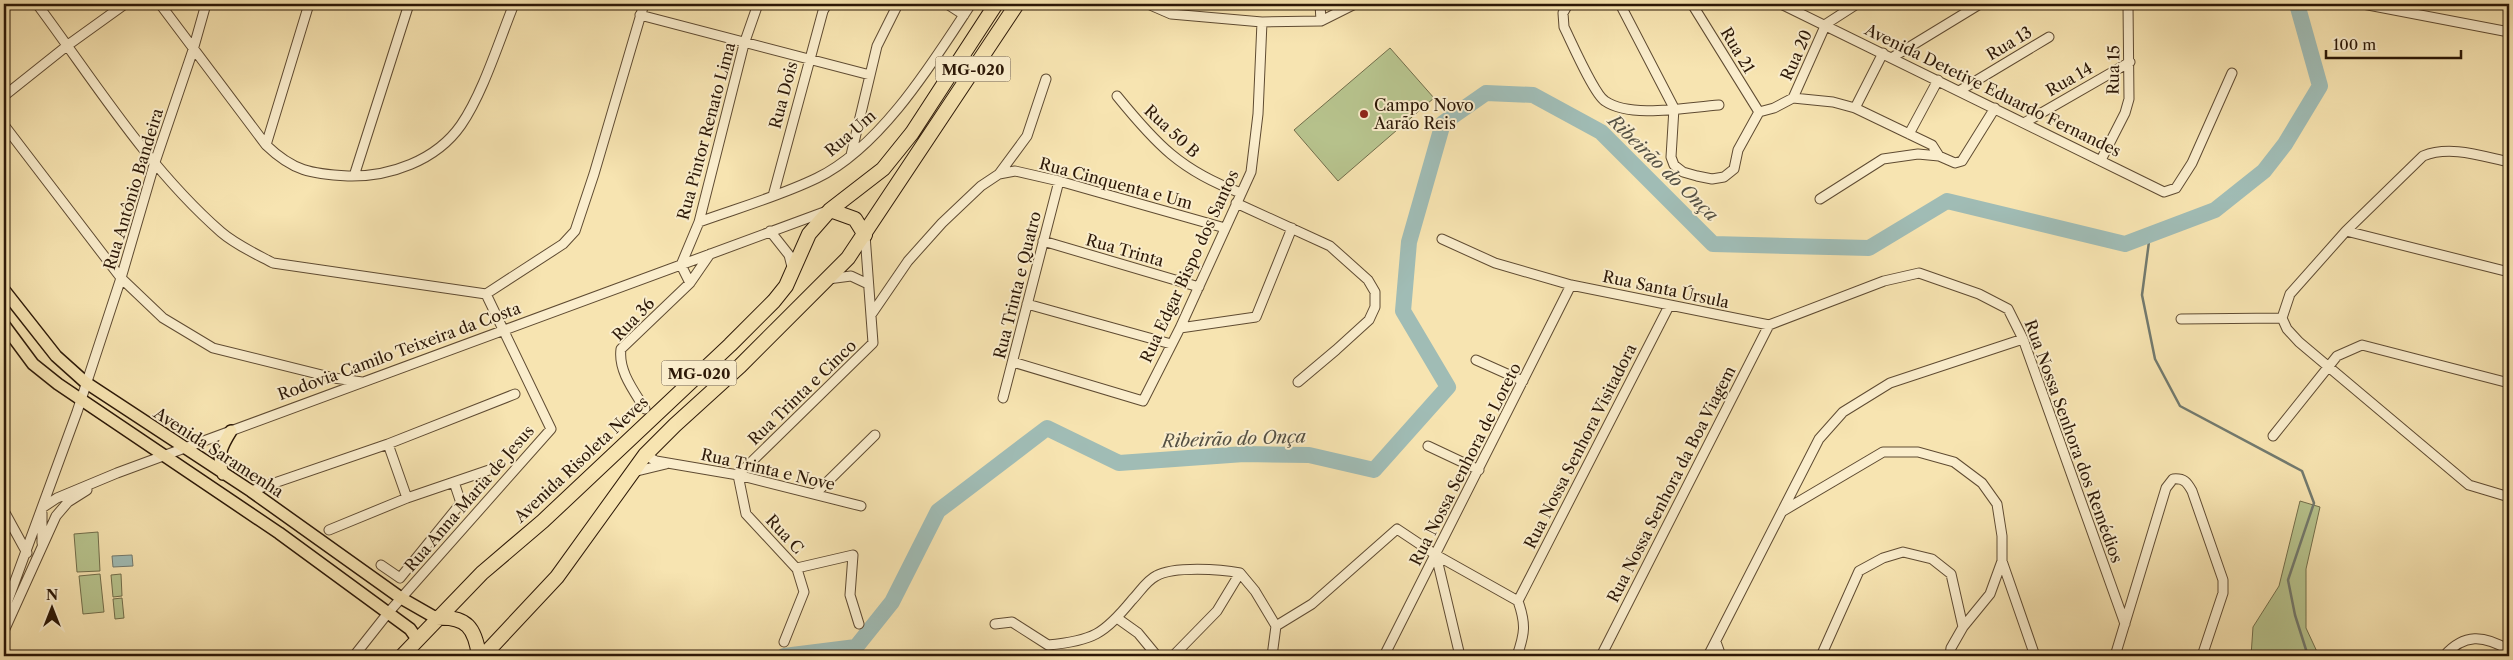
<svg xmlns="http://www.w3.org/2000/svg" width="2513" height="660" viewBox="0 0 2513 660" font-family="'Libre Caslon Text',serif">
<rect width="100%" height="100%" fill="#f7e4b1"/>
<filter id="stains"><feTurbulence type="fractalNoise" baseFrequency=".004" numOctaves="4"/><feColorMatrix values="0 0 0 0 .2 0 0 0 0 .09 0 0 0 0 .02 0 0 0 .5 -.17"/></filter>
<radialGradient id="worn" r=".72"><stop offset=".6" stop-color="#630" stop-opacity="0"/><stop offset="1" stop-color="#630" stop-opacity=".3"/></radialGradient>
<path fill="#b8c58f" stroke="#726e4b" d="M1390 48 1434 98 1338 181 1294 130Z
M2300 501 2320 507 2306 569V628L2319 656H2251L2253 627 2279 586Z
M98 532 100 571 77 572 74 534Z
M100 574 104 612 83 614 79 576Z
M121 574 122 596 113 597 111 575Z
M122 598 124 618 115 619 113 599Z"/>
<path fill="#a0bcb5" stroke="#727a6f" d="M132 555 133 566 113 567 112 556Z"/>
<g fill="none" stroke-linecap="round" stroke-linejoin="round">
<path stroke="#727a6f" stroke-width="2.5" d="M2150 234 2142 295 2155 359 2180 406 2302 471 2314 503 2288 580 2295 615 2308 656"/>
<path stroke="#a0bcb5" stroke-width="16" d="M784 656 856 647 892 602 938 511 1047 428 1119 463 1244 454 1309 455 1374 470 1448 387 1403 311 1409 242 1443 123 1486 93 1533 95 1601 132 1713 244 1869 248 1947 201 2125 244 2215 210 2264 171 2285 144 2320 86 2297 4"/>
<defs>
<path id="minor" d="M37 4C95 82 147 167 221 232 236 245 256 254 273 263L486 294 563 244 575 231 594 174 644 4
M160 4 266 145C293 171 311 174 348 176 389 177 436 161 461 125 483 93 499 41 514 4
M947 4 964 15
M1148 4 1171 14 1262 22 1321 21 1355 4
M1320 4 1321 21
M1568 4 1563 13 1564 27C1571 41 1594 94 1605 101 1631 119 1688 107 1719 105
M1620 4 1674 108 1671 157 1674 165 1683 172 1697 176 1712 179 1724 177 1734 169 1738 150 1759 112
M1692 4 1759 112
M1781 4 2164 192 2176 188 2192 163 2232 73
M2363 4 2509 32
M640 15 870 75
M1893 57 1980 4
M1959 91 2049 37
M4 96 68 45 125 4
M1117 96C1156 144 1181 171 1241 193
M1793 98 1826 24 1857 4
M1855 108 1883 53
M1759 112 1774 108 1793 98 1833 102 1855 108 1932 145 1939 156
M2024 123 2130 62
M4 125 121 278 163 318 213 348 334 378 362 382
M1909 134 1938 80
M266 145 309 4
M851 155 877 46 898 4
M2101 160 2125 113 2129 99 2128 5
M2509 162C2481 156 2450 145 2423 156L2346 231 2290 294 2282 318 2287 329 2299 342 2469 485 2509 497
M999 174 1027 136 1046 79
M354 176 409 4
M773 196 823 11 827 4
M1820 199 1883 159 1918 154 1939 156 1955 163 1962 161 1995 108
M1236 203 1330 246 1368 280 1375 292V307L1369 320 1336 350 1298 382
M699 222C738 208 780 196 817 178 881 147 933 62 971 4
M770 231 789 255 793 271
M2346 231 2509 272
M1442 239 1495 263 1571 285 1769 325 1884 281 1919 273 1979 294 2008 309 2023 339 2125 624
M1043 241 1199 287
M681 265 699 222 744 44 758 4
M681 265 690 283
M828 279 851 276 868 284
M1027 304 1171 344
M871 315 908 261 942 223 981 186 999 174 1015 171 1059 181 1225 228
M2181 319 2282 318
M1180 328 1256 317 1292 228
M1476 360 1523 381
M1013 362 1143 401 1180 328 1251 172 1258 114 1262 22
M1003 398 1059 181
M645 409C634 391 618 371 621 349L690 283 710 254
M2273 436 2337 356 2362 345 2509 383
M388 444 407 498
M1428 446 1479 470
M645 455 656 461 738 475 861 506
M633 472 666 464
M251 491 388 444 515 394
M815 494 875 435
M42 508 57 498 117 473 827 211
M4 511 27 553
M1783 511 1883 452H1918L1954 462 1982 483 1997 504 2002 536V561L1990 594 1963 627 1951 648 1950 656
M42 513V543
M329 530 407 498 495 468
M1436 555 1460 656
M2002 561 2035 656
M381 565 400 578 461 503 454 482
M797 568 853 555 850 595 859 624
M1518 601 1669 306
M4 611 77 412 121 278 154 165 193 50 206 4
M1117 618 1138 633 1157 656
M995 624 1012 622 1048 645C1093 641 1104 634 1132 600 1140 592 1146 581 1156 576 1173 566 1221 569 1240 573L1255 591 1276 626
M1276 626 1312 604 1397 529 1436 555 1518 601C1526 624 1525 633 1517 656
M4 631 56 516 68 502 87 490
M784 642 804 592 797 569 746 514 738 475 873 343 865 235
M1716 642 1721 656
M354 656 388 613 551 429 486 294
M1173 656 1217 611 1240 573
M1272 656 1276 626
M1384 656 1571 285
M1601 656 1769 325
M1708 656 1819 439 1843 412 1890 383 2023 339
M1821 656 1859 571 1883 558 1903 552 1932 559 1951 574 1963 627
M2115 656 2166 488 2173 479C2184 478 2187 482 2192 491L2223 580V593L2202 656
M2444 656C2464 633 2484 635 2509 650"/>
<path id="major" d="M4 290 56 356 85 382 251 491 401 598 436 618
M4 325 33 364 58 384 279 533 410 629 417 639
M223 474C217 455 221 447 231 431"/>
<path id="highway" d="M830 210 855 219 865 235
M436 618C467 616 475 628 479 656
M402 656 482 573 543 521 730 345 774 301 786 286 809 234 830 210 883 169 912 133 996 4
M483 656 557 577 645 455 675 425 740 366 848 258 1017 4"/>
</defs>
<use href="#minor" stroke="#5f4b32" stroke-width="11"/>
<use href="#major" stroke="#2c1807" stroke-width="14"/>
<use href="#highway" stroke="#2c1807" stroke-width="16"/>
<use href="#minor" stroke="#faedcc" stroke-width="9"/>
<use href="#major" stroke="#f7e4b1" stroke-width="11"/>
<use href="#highway" stroke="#f7e4b1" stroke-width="14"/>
</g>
<circle fill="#8f2418" stroke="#faedcc" stroke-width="2" cx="1364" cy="114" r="5"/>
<g text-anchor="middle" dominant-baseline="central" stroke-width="4" stroke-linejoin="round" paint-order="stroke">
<g fill="#faedcc" stroke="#6a5842" stroke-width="1">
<rect x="935.5" y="56.5" width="75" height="25" rx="4"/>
<rect x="661.5" y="360.5" width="75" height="25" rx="4"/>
</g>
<g font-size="15" font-weight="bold" fill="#2c1807">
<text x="973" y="69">MG-020</text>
<text x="699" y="373">MG-020</text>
</g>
<g font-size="16" fill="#2c1807" stroke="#faedcc">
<text transform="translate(2009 43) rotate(-31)">Rua 13</text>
<text transform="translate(1738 50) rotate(59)">Rua 21</text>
<text transform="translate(1796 55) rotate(-66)">Rua 20</text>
<text transform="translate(2113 70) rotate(-89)">Rua 15</text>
<text transform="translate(2069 79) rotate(-30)">Rua 14</text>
<text transform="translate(1993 90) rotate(26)">Avenida Detetive Eduardo Fernandes</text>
<text transform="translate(783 95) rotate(-75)">Rua Dois</text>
<text transform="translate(706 131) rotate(-75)">Rua Pintor Renato Lima</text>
<text transform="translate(1172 131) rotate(43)">Rua 50 B</text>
<text transform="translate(850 133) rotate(-41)">Rua Um</text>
<text transform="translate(1116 183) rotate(15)">Rua Cinquenta e Um</text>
<text transform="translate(133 189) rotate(-73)">Rua Antônio Bandeira</text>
<text transform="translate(1125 250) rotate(16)">Rua Trinta</text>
<text transform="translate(1189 266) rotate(-65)">Rua Edgar Bispo dos Santos</text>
<text transform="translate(1017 285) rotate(-76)">Rua Trinta e Quatro</text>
<text transform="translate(1666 289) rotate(12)">Rua Santa Úrsula</text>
<text transform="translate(633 319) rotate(-46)">Rua 36</text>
<text transform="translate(399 351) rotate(-20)">Rodovia Camilo Teixeira da Costa</text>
<text transform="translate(802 392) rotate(-44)">Rua Trinta e Cinco</text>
<text transform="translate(2074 441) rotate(70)">Rua Nossa Senhora dos Remédios</text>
<text transform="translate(1580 446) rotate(-63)">Rua Nossa Senhora Visitadora</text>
<text transform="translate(219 452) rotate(33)">Avenida Saramenha</text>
<text transform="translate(581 459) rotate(-43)">Avenida Risoleta Neves</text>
<text transform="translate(1465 464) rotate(-63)">Rua Nossa Senhora de Loreto</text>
<text transform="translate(768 469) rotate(13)">Rua Trinta e Nove</text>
<text transform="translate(1671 484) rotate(-63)">Rua Nossa Senhora da Boa Viagem</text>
<text transform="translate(469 498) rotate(-49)">Rua Anna Maria de Jesus</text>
<text transform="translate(785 534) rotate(47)">Rua C</text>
</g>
<g font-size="16" fill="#2c1807" stroke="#faedcc" text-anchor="start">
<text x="1374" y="105">Campo Novo<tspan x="1374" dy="18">Aarão Reis</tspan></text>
</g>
<g font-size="18" font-style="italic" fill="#555144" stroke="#faedcc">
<text transform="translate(1663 168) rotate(44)">Ribeirão do Onça</text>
<text transform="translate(1234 439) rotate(-2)">Ribeirão do Onça</text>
</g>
</g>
<rect width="2513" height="660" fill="none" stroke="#f7e4b1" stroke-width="20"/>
<rect x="5" y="5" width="2503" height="650" fill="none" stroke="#2c1807" stroke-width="2.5"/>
<rect x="10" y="10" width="2493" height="640" fill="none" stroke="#2c1807"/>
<g transform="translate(52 608)" stroke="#faedcc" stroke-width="4" paint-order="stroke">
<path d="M0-4L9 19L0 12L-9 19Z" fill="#2c1807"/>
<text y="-8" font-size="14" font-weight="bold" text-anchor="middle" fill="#2c1807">N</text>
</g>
<path d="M2326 50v8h135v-8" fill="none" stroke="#2c1807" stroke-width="2.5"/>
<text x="2333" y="50" font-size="15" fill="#2c1807" stroke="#faedcc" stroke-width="4" paint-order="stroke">100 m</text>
<rect width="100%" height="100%" filter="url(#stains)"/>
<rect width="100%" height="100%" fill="url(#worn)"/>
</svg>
